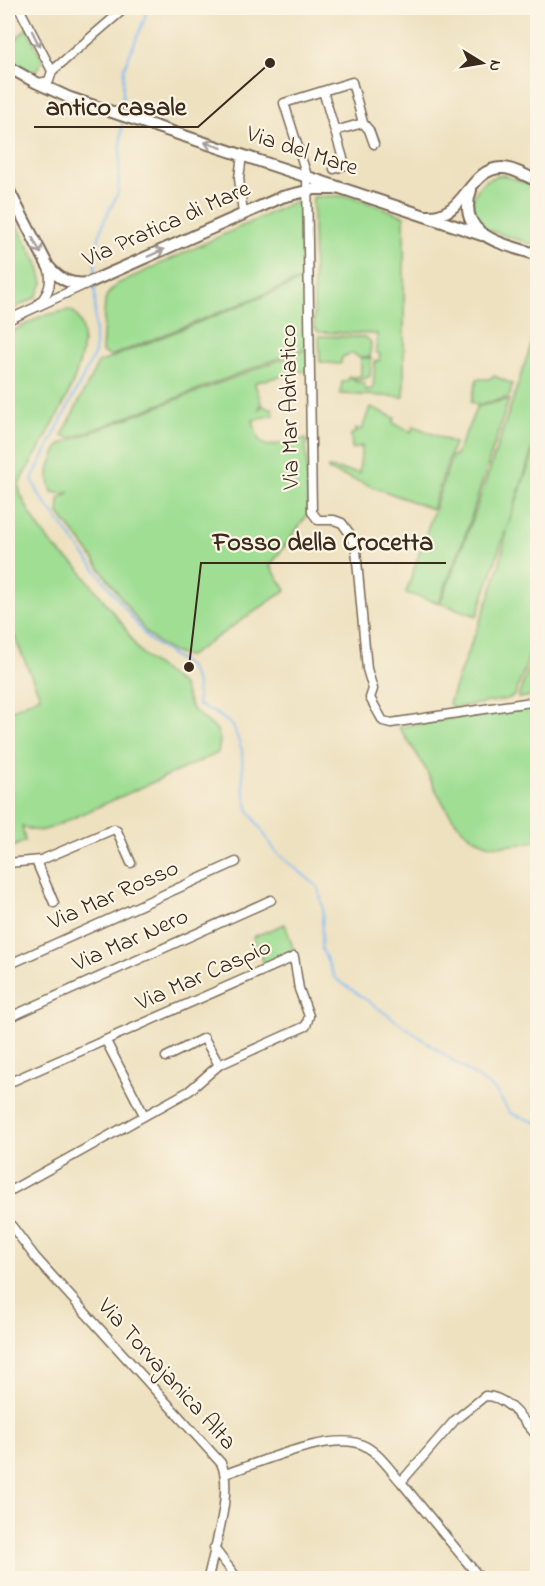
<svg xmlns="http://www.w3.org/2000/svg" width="545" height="1586" viewBox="0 0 545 1586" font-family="'Indie Flower',sans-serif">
<rect width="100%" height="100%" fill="#fcf5e5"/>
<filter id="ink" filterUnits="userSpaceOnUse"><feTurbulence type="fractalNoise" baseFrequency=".0167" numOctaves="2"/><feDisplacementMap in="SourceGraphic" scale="12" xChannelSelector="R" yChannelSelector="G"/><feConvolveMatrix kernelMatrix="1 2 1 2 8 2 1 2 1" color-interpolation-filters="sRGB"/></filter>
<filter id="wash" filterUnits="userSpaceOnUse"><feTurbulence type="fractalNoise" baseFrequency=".008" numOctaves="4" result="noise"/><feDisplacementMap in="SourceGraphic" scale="24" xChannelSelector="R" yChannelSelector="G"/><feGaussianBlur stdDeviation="1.35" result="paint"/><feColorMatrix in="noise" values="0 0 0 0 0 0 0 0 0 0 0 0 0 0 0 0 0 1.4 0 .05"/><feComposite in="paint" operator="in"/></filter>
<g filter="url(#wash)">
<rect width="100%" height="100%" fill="#eee1c0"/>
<path fill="#9fde93" stroke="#6d8458" stroke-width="1.5" d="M27 28 43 61 33 74 8 58V47Z
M503 175 537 187V246L489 230C460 215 472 178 503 175Z
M340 196 353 197 404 216V397L340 394 342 382 347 381 349 376 353 378 354 377 361 376V358H371L370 376 362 380 353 379 355 381 364 384 365 390 373 389 375 361H379L380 354 376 352 377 334 319 332 314 327 313 197Z
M298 202 305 210 307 275 302 279 116 354 110 356 102 352 105 301 107 295 117 284 292 203Z
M8 208 38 264 43 283 36 297 8 312Z
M306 279 307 347 109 424 71 438 62 436 98 363Z
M69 310 74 312C78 317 81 322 82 328 90 369 44 441 23 476L19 485 20 493C33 521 49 548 76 565L123 625 137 648 146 658 182 685 192 709 217 730 220 740 218 753 53 827C41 832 34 832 22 826L25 841 8 849V712L40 696 8 622V334L42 316Z
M537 328V435L507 528 537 442V634L515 695 508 699 454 708 449 704C466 648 500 587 506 530L477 616 440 603C478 513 505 420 537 328Z
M319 336 365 337 371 342 370 357H358L353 353 342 357 341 363 339 364 320 362Z
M308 349 309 370 256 382 255 384 261 402 259 409 263 405 266 408H272L274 415 253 420 256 432 261 443 268 446 306 439 308 514 270 566 286 590 189 656C173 656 159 644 147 634L85 547 59 514V499L70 492 63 494 52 492C45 474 51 459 61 444Z
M494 376 512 384 510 395 503 399 476 405 471 402 477 379H489Z
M509 399 467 530 439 603 406 593 452 456 456 455 477 407Z
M370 407 395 418 393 423 411 432 414 426 454 443 432 509 328 470V468L359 473 362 446 352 449 351 434 356 433V429L362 430Z
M537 642V695L518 698 520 692Z
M537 705V841C524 843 505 848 491 845 451 835 437 789 420 759 413 748 406 738 399 727Z
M285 924 294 951 264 965 253 937Z"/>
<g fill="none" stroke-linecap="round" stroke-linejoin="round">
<path stroke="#80baf1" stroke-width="2" d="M122 110 124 68 145 18 146 8
M95 277V251L104 221 118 193 122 119
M95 285V353L32 479 40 496 148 639 189 667 197 685 198 705 219 715 233 726 242 750 243 787 249 811 276 852 318 887 323 908 321 947 335 978 495 1090 510 1113 538 1123"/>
</g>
</g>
<g filter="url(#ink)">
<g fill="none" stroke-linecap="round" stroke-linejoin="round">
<defs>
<path id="minor" d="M19 8 52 71 49 81 39 83
M52 71 125 8
M323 91 345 165 334 169
M363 123 369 130 374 144
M335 131 363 123 352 82 284 103 307 176 312 512 318 520H334L342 523 350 534 356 550 367 669 373 689 370 698 383 721 391 723 538 701
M242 155 239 178 243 214
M38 304C49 294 53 282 48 267
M8 320 86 284
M36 861 54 903
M8 863 41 860 114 829 117 831 131 863
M8 965 236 862
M8 1018 271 900
M106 1041 144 1115
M8 1083 294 957 299 989 309 1016 306 1026 219 1065 204 1038 166 1057
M8 1192 189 1091 219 1065
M8 1221 35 1257 221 1463C234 1489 214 1549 208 1578
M225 1474C259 1463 334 1429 365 1446 380 1454 390 1470 401 1482L455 1420 485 1396C507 1395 524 1422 538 1437
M401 1482 480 1578
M214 1548 237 1578"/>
<path id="major" d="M8 67 35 82 70 98 482 235
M8 189 48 266C60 280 70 285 88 283L282 197 315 189H334
M471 190C455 237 505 244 538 255
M427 216C466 218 468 167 503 168 514 168 527 177 538 181"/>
</defs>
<use href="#minor" stroke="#7a6a57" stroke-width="11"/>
<use href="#major" stroke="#7a6a57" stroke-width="14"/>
<use href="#minor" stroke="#fff" stroke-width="8"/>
<use href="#major" stroke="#fff" stroke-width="10"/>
</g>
<defs><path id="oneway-shaft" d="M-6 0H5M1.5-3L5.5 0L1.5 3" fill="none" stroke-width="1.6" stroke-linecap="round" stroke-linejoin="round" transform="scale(1.5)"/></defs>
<g stroke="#a79f9a">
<use href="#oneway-shaft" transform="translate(36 39) rotate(64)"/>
<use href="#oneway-shaft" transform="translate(213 145) rotate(-162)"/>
<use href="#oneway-shaft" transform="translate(37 246) rotate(62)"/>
<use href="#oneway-shaft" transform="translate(156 253) rotate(-24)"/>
</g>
</g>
<g text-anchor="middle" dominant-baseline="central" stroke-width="4.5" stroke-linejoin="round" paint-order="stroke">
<g font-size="24" fill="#3b2a1e" stroke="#fcf5e5">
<text transform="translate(302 152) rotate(18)">Via del Mare</text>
<text transform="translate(167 225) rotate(-24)">Via Pratica di Mare</text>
<text transform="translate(291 407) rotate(-91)">Via Mar Adriatico</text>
<text transform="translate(114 896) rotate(-24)">Via Mar Rosso</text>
<text transform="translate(131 941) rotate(-24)">Via Mar Nero</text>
<text transform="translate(204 976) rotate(-24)">Via Mar Caspio</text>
<text transform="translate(166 1375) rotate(48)">Via Torvajanica Alta</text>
</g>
</g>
<path fill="none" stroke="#3b2a1e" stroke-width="2" d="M270 63L198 127H34M189 667L201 563H446"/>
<g fill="#3b2a1e" stroke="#fcf5e5" stroke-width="2">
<circle cx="270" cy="63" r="6"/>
<circle cx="189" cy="667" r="6"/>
</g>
<g font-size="26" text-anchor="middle" font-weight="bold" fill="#3b2a1e" stroke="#fcf5e5" stroke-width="4.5" stroke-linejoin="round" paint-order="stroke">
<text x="116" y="115">antico casale</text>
<text x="323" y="550">Fosso della Crocetta</text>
</g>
<rect width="545" height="1586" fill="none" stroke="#fcf5e5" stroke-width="30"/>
<g transform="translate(482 63) rotate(101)" stroke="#fcf5e5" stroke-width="4.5" paint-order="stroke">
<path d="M0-4.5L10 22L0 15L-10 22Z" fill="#3b2a1e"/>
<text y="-9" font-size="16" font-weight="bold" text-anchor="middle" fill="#3b2a1e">N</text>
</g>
</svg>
